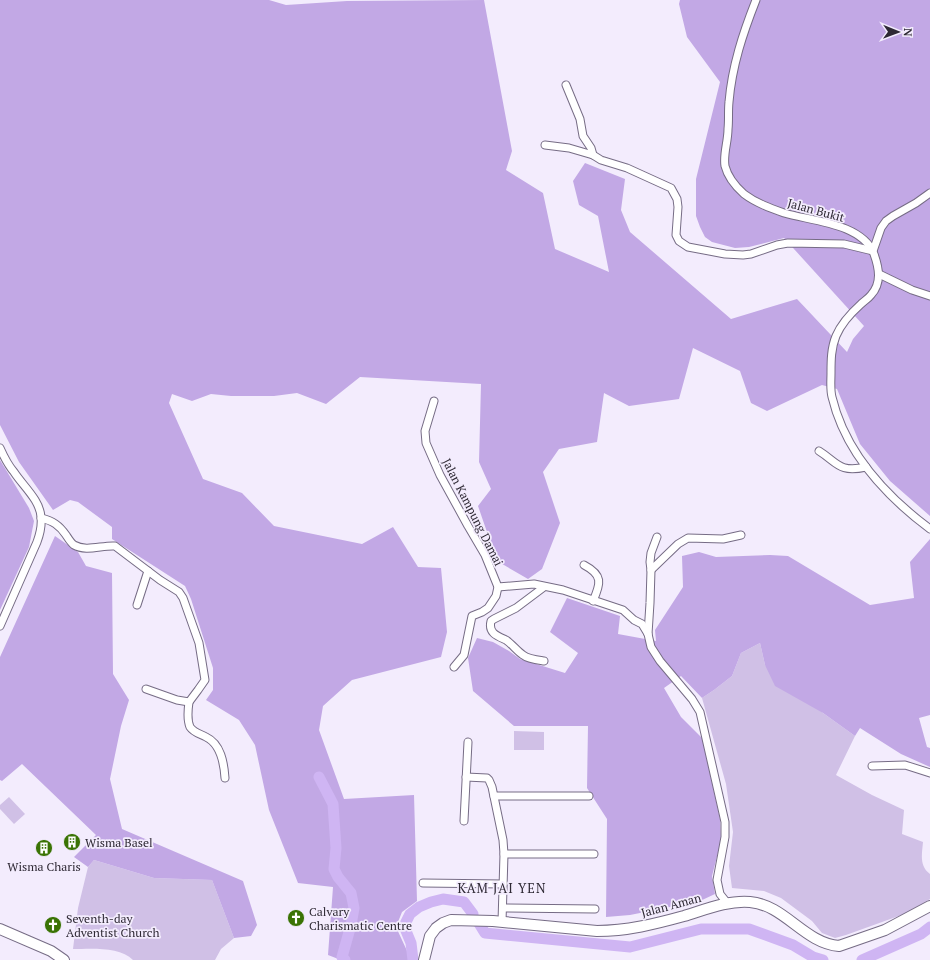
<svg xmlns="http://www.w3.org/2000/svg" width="930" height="960" viewBox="0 0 930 960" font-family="'PT Serif',serif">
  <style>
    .green { fill: #d0c0e6 }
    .forest { fill: #c2a8e5 }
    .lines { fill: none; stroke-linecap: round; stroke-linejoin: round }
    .river { stroke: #cfb5f3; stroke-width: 11 }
    .street-casing { stroke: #766c85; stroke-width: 9 }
    .secondary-casing { stroke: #766c85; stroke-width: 12 }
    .street { stroke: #fff; stroke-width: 7 }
    .secondary { stroke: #fff; stroke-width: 10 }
    .labels { text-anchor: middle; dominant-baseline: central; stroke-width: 3.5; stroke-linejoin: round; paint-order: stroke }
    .street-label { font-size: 12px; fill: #2e2934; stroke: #f3ecfd }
    .poi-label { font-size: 12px; fill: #2e2934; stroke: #f3ecfd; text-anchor: start }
    .neighbourhood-label { font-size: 13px; letter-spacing: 1px; fill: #2e2934; stroke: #f3ecfd }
  </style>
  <rect width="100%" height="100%" fill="#f3ecfd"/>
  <g class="green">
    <path d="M760 643 765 665 823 713 855 736 836 775 872 795 904 810 902 834 923 842C922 854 919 866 930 874V899L907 913 846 935 835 938 822 933 812 921 781 898 764 891 732 888 729 866 733 832 726 784 702 698 714 690 732 676 741 653Z"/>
    <path d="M514 731 544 732V750H514Z"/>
    <path d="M9 797 25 814 14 824 0 809V805Z"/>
    <path d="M94 860 154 878 212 880 234 938 221 949 215 960H133C120 946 90 949 73 949L78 908 88 867Z"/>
  </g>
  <g class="forest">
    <path d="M0 0H269L286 5 347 1 484 0 512 151 506 170 543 193 555 249 609 272 598 216 579 205 573 181 585 163 625 179 621 210 630 232 731 319 797 299 847 352 853 339 864 326 784 238 749 247 735 248 712 242 705 237 700 227 696 216V179L720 82 687 37 679 4 680 0H930V516L890 481 860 444 837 389 822 385 767 411 751 403 740 371 693 348 679 399 629 406 604 393 597 442 559 449 543 472 560 523 542 569 528 579 497 561 478 506 491 489 479 462 481 384 360 377 326 404 297 393 274 396H231L211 394 192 401 172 394 169 403 203 479 242 493 274 526 362 544 393 527 418 567 441 568 447 632 441 657 352 680 323 706 319 730 344 799 414 795 417 901 402 912 396 927 408 953V960H341L328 955 333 887 298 883 269 810 255 745 239 720 206 700 213 690V668L191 599 185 586 112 539V527L78 502 70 500 53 510 19 462 0 425Z"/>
    <path d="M0 460 29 508 34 521 29 547 0 610Z"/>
    <path d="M55 536 78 552 86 566 112 573 113 674 129 700 121 726 110 779 122 829 243 881 257 925 251 936 234 938 212 880 154 878 94 860 88 867 74 857 96 835 22 764 2 781 0 780V657Z"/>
    <path d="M930 539V715L919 718 927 747 930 748V767L901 754 860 728 855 736 823 713 775 686 765 665 760 643 741 653 732 676 714 690 702 698 681 676 664 688 681 717 702 738 720 819 721 841 712 876 715 894 700 901 630 915 606 917 607 819 587 788 588 726H514L473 691 468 658 477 638 493 642 509 651 520 659 565 673 578 653 550 632 567 598 620 616 618 634 656 641 655 630 683 587 682 556 699 552 716 557 770 555 788 556 870 605 914 598 910 562Z"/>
  </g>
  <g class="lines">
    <g class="river">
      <path d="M319 777 333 804 336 848 334 869 338 877 351 893 354 908 351 925 342 957 345 960"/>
      <path d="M477 920 485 933 630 947 701 929H749L793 945 813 957 823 960"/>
      <path d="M413 960 411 943 404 926 410 914 419 907 431 902 443 899 464 902 473 914"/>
      <path d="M862 960 921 934 930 927"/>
    </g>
    <g class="street-casing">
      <g id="street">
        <path d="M756 0C743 33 732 66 729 102 728 111 729 120 728 129 728 142 723 154 725 166 728 178 735 186 744 194 756 203 770 208 784 213 811 221 862 223 874 254 879 268 882 283 871 295 868 299 864 301 861 304 851 313 841 324 836 336 831 348 831 361 831 373 831 381 830 389 832 397 845 452 886 496 930 529"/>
        <path d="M566 85 580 119 583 136 591 148 593 155 601 160 627 168 671 188 677 199 678 207 676 235 679 241 688 247 725 254 743 255 751 254 777 245 788 243 844 244 873 251 881 228 886 221 893 216 916 203 930 193"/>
        <path d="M545 145 569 148 593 155"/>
        <path d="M879 274 912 290 930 296"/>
        <path d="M434 401 425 431 426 443 440 475 468 526 485 555 498 587 496 596 488 608 482 612 472 616 464 655 454 667"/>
        <path d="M0 448C4 457 8 465 14 472 23 486 40 500 41 517 42 526 40 534 37 542L0 626"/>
        <path d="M819 451C838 463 839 473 866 467"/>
        <path d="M41 518C53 521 59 525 66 535 68 538 71 543 74 545 86 552 102 545 115 546L160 580 179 592 183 598 199 643 205 680 198 690 189 702 177 700 146 689"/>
        <path d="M657 537 651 553 650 562 651 570 650 603 648 634 651 647 660 661 692 699 700 712 725 822V837L717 880 720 894 728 904"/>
        <path d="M584 565C603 575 601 583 593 601"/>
        <path d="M651 570 678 544 688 538 723 539 741 535"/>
        <path d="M498 587 534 584 563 590 623 610 634 620 642 624 648 634"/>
        <path d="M137 605 148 571"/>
        <path d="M544 661C537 660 528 659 523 655 517 651 512 644 506 640 497 636 488 633 491 621L494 619 516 608 544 587"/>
        <path d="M189 702C188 709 187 720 190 727 194 733 201 734 206 737 221 744 224 763 225 778"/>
        <path d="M872 766 905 765 930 773"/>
        <path d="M466 777 487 778 489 780 492 787 503 840 504 854 502 922"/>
        <path d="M494 796H589"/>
        <path d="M464 821 468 742"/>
        <path d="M504 854H594"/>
        <path d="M423 883 503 884"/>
        <path d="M503 908 595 909"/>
      </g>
    </g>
    <g class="secondary-casing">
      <g id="secondary">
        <path d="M0 929 51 951 64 960"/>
        <path d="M424 960 430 936 436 928 443 923 451 920 493 921 597 931C627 931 655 924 684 916 704 910 728 900 750 902 785 905 804 943 839 946L885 930 930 906"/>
      </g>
    </g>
    <use href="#street" class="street"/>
    <use href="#secondary" class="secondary"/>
  </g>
  <defs>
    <g id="building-disc" transform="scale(0.9)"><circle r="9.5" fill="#3a7304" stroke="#f3ecfd"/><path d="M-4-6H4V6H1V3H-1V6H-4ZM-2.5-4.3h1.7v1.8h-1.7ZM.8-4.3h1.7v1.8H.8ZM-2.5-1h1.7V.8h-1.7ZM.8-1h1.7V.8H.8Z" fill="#fff"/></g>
    <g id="church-disc" transform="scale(0.9)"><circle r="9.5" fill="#3a7304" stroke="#f3ecfd"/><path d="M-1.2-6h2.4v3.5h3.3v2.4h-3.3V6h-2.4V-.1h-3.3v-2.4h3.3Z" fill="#fff"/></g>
  </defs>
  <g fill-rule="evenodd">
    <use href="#building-disc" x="72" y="842"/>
    <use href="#building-disc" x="44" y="848"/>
    <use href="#church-disc" x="296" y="918"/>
    <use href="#church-disc" x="53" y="925"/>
  </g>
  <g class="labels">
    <g class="street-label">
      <text transform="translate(816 210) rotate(15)">Jalan Bukit</text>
      <text transform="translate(473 512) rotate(63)">Jalan Kampung Damai</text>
      <text transform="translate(671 905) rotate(-15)">Jalan Aman</text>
    </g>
    <g class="poi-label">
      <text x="85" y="842">Wisma Basel</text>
      <text x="44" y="866" text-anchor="middle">Wisma Charis</text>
      <text x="309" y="911">Calvary<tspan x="309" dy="14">Charismatic Centre</tspan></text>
      <text x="66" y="918">Seventh-day<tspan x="66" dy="14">Adventist Church</tspan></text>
    </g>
    <g class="neighbourhood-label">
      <text x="502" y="888">KAM JAI YEN</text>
    </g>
  </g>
  <g transform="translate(898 32) rotate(91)" stroke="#f3ecfd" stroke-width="3" paint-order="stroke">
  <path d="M0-3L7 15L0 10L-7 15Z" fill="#2e2934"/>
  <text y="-6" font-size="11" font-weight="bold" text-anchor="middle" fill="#2e2934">N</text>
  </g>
</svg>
